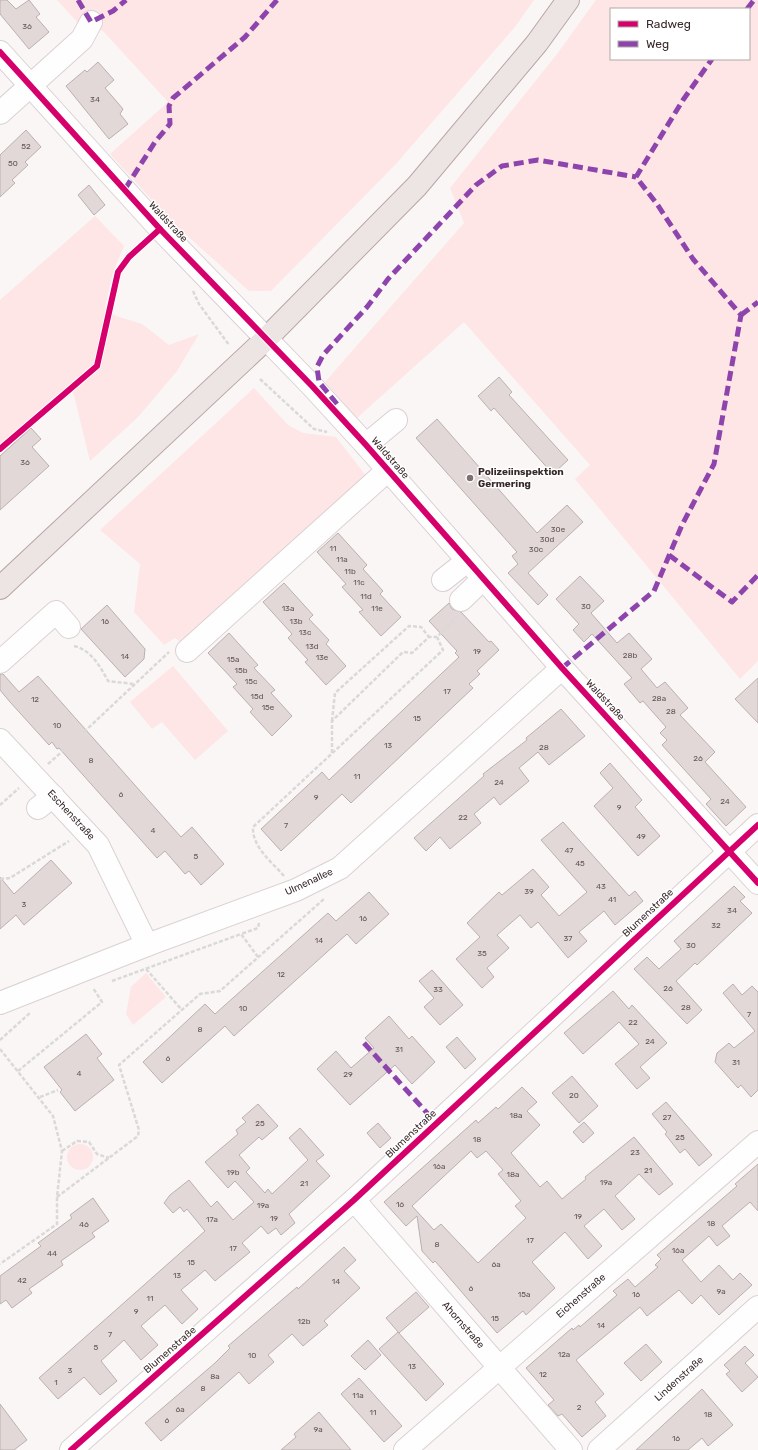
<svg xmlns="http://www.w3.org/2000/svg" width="758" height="1450" viewBox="0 0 758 1450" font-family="Rubik,sans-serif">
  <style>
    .green { fill: #fde6e5; fill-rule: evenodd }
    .building { fill: #e2d8d7; stroke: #bab0b0; fill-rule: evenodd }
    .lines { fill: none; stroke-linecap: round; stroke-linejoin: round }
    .minor-casing { stroke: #dbd1d1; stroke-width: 24 }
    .major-casing { stroke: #b9a6a6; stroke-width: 24 }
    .path { stroke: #dad8d8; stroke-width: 2.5; stroke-dasharray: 4 2; stroke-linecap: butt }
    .minor { stroke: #fefefe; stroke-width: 22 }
    .major { stroke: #ede4e4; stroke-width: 22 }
    .quiet { stroke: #8e44ad; stroke-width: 5; stroke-dasharray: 10 5; stroke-linecap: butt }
    .cycleway-casing { stroke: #fff; stroke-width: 8 }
    .cycleway { stroke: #d6006c; stroke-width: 6 }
    .poi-dot { fill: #7d7171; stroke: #fff; stroke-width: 1.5 }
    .labels { text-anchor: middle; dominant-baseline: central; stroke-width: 3; stroke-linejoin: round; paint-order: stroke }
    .number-label { font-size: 8px; fill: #635554 }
    .street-label { font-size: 10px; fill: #392929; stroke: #fff }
    .poi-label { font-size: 10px; font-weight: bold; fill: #392929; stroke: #fff; text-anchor: start }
  </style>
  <rect width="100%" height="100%" fill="#fbf6f6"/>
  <g class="green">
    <path d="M57 0H534L515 27 395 165 271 291H249L173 223 110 154 168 102 103 31 79 24Z"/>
    <path d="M596 0H758V661L740 679 575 479 590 465 464 322 357 418 325 382 464 223 450 188 557 54ZM611 9H749V59H611Z"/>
    <path d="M95 216 124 246 113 272 105 307 116 316 142 324 169 345 199 334 177 371 138 417 90 461 71 383 0 445V300Z"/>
    <path d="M254 388 288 425 303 433 336 437 367 477 182 643 175 638 164 645 134 612 140 564 100 530Z"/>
    <path d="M173 666 228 731 195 760 162 722 152 729 130 702Z"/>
    <path d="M146 973 166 997 133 1025 126 1014 131 987Z"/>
    <circle cx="80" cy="1157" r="13"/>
  </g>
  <g class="building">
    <path d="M0 0H7L16 9 29 0 40 14 36 17 49 32 29 49 0 14Z"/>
    <path d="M98 62 114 80 105 88 123 109 120 114 128 124 109 139 66 86 85 70 87 72Z"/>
    <path d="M26 130 41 147 25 162 28 165 12 180 15 183 0 197V155Z"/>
    <path d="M89 185 105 205 94 215 78 195Z"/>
    <path d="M499 377 512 392 509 395 568 460 555 472 554 470 551 472 494 408 491 411 478 396Z"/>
    <path d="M437 419 537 533 567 505 583 522 528 573 548 595 538 605 508 573 518 564 512 556 517 552 416 438Z"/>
    <path d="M31 428 41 439 32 447 49 466 0 510V456Z"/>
    <path d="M338 533 367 565 363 569 383 591 380 594 401 617 381 636 359 612 363 610 342 587 346 584 317 552Z"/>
    <path d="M580 576 604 601 591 613 617 643 629 633 652 659 641 669 657 688 665 682 688 708 680 715 715 752 705 762 746 807 726 826 706 804 711 799 662 745 667 740 660 733 666 727 643 701 640 703 624 684 632 678 592 634 584 642 573 630 579 624 556 599Z"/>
    <path d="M284 583 313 615 309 619 329 640 326 644 346 666 326 685 305 662 308 660 288 638 292 634 263 602Z"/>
    <path d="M449 603 452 609 461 612 489 642 491 641 499 650 477 671 480 674 469 684 473 688 351 803 342 794 281 851 261 829 322 772 329 780 459 657 455 653 457 651 429 621Z"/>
    <path d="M107 605 145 649 144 659 125 677 81 629Z"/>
    <path d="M229 633 258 665 254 668 275 690 271 693 292 716 272 736 250 712 253 709 233 687 237 684 208 653Z"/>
    <path d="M0 674H3L19 692 38 676 181 837 192 827 224 864 201 885 189 871 185 874 165 851 157 858 59 748 57 749 52 742 49 745 10 702 0 690Z"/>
    <path d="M758 678V723L735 699Z"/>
    <path d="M561 709 585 736 549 765 538 752 519 768 529 781 500 805 494 797 474 814 481 823 450 849 440 837 426 851 414 838 484 776 483 774 527 740 526 738Z"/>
    <path d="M610 763 642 800 635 807 660 836 638 856 594 806 613 788 600 773Z"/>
    <path d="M563 822 629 896 635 891 643 901 615 925 604 911 579 932 587 941 568 958 538 922 531 928 520 915 497 935 509 948 487 968 494 977 482 988 456 959 480 937 467 923 499 892 502 895 533 869 549 887 541 895 559 916 587 892 541 840Z"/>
    <path d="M51 860 72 883 24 925 16 915 0 929V877L14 894Z"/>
    <path d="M734 886 745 897 740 901 752 913 697 965 695 963 676 981 702 1010 687 1024 634 969 647 957 659 969 681 949 674 941Z"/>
    <path d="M369 892 389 914 356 944 347 934 234 1036 225 1026 162 1083 143 1062 205 1004 215 1014 328 913 336 921Z"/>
    <path d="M432 970 463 1005 440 1025 424 1007 434 998 419 981Z"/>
    <path d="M733 984 742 995 752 986 758 992V1090L751 1097 741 1085 738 1088 715 1062 717 1053 729 1043 734 1048 755 1031 723 993Z"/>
    <path d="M613 991 629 1009 632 1005 667 1043 640 1067 650 1078 637 1089 615 1064 639 1044 619 1022 583 1054 564 1033Z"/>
    <path d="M389 1016 409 1039 412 1036 435 1062 412 1084 395 1065 350 1105 317 1069 336 1051 351 1068 374 1048 365 1038Z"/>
    <path d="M86 1034 102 1054 97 1058 114 1080 75 1111 60 1092 62 1090 44 1067Z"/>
    <path d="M457 1037 476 1059 465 1069 446 1047Z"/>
    <path d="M572 1076 598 1106 579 1123 552 1093Z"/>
    <path d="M522 1087 537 1102 527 1111 540 1125 511 1153 540 1187 547 1181 562 1199 586 1179 585 1177 634 1137 673 1184 659 1195 639 1174 615 1196 635 1219 622 1230 604 1209 584 1226 602 1246 588 1259 565 1232 532 1262 555 1288 526 1315 523 1311 497 1333 435 1261 433 1263 422 1251 417 1216 406 1226 384 1202 476 1120 478 1123 496 1107 498 1109ZM471 1151 477 1158 486 1151 503 1170 498 1174 521 1201 515 1206 526 1218 478 1263 441 1224 434 1230 412 1206Z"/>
    <path d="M666 1102 712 1155 699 1166 685 1149 680 1153 665 1134 667 1132 652 1114Z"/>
    <path d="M258 1104 278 1126 262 1140 259 1137 239 1155 250 1168 246 1172 265 1193 268 1189 272 1194 308 1160 289 1138 300 1128 324 1155 316 1161 330 1176 289 1214 295 1223 281 1235 276 1228 268 1234 261 1226 242 1243 250 1252 215 1281 205 1270 181 1290 198 1309 182 1324 165 1305 141 1326 158 1345 141 1360 124 1340 101 1361 117 1381 100 1395 84 1377 58 1399 39 1378 205 1231 187 1209 184 1212 180 1207 173 1213 164 1203 170 1195 189 1180 211 1207 217 1201 233 1220 254 1202 235 1181 228 1188 205 1162 238 1134 236 1130 246 1122 242 1118Z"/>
    <path d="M584 1122 594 1133 583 1143 573 1132Z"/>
    <path d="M378 1123 391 1138 380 1148 367 1133Z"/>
    <path d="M758 1164V1211L750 1202 722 1226 730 1236 717 1246 709 1236 682 1260 701 1282 719 1265 733 1280 740 1273 752 1285 719 1315 701 1295 692 1304 679 1290 647 1316 640 1307 576 1360 604 1394 595 1402 606 1416 582 1437 562 1414 558 1416 548 1405 554 1400 526 1368 572 1328 573 1330 579 1325 580 1327 617 1295 613 1291 628 1279 635 1287 658 1267 655 1265 661 1259 657 1255 737 1186 735 1184Z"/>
    <path d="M93 1198 109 1221 92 1233 95 1237 61 1261 63 1265 29 1289 32 1293 12 1308 6 1300 0 1304V1276L41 1246 38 1243 72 1218 70 1215Z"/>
    <path d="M344 1247 356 1260 344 1271 360 1288 324 1321 328 1325 303 1346 292 1334 268 1355 274 1362 249 1384 239 1372 161 1441 145 1423 215 1363 230 1348 228 1346 297 1287 298 1289Z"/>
    <path d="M416 1292 429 1307 399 1333 386 1318Z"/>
    <path d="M398 1332 444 1384 426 1401 379 1349Z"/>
    <path d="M368 1340 381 1355 365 1370 351 1356Z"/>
    <path d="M646 1344 662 1362 641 1381 624 1363Z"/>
    <path d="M745 1346 754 1355 745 1363 758 1377 742 1392 726 1374 730 1371 724 1365Z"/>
    <path d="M359 1378 402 1426 384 1442 341 1394Z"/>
    <path d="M702 1389 733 1425 708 1446 702 1438 688 1450H636Z"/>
    <path d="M0 1404 27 1440 14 1450H0Z"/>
    <path d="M319 1412 351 1450H281L296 1437 294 1434Z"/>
  </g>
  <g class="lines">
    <g class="minor-casing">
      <g id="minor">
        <path d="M0 52 160 229 312 386 366 445 562 668 758 883"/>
        <path d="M0 113 82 39 91 22"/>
        <path d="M366 445 396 420"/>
        <path d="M443 580 467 561"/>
        <path d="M461 600 483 579"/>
        <path d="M187 651 388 470"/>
        <path d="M0 662 56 612 69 627"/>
        <path d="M0 740 98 845 147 945"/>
        <path d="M38 808 53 796"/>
        <path d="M0 1003 147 945 296 890 340 868 562 668"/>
        <path d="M354 1200 571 1450"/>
        <path d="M71 1450 354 1200 758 825"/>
        <path d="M405 1450 758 1142"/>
        <path d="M599 1450 758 1307"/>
      </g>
    </g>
    <g class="major-casing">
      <path id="major" d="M0 588 266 339 417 186 537 43 568 0"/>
    </g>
    <g class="path">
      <path d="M193 291 199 304 229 345"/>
      <path d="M260 379 314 429 327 432"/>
      <path d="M74 646C91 650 100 666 108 681L133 684"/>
      <path d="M332 721 335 693 409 626 421 627 429 637"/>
      <path d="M84 732 169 652"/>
      <path d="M332 753V721L403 652 412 653 429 637H437"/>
      <path d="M48 764 65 749"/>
      <path d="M0 805 19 788"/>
      <path d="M284 876C271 861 252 847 253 827L443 650 437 637 457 617"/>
      <path d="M0 879 10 878 69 841"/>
      <path d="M258 957 241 934 258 928 259 923"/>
      <path d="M146 969 182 1010"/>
      <path d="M112 981 241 934"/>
      <path d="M0 1040 31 1012"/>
      <path d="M0 1049 53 1116 62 1151 57 1197V1224L0 1264"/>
      <path d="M18 1071 102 1002 93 988"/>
      <path d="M40 1097 58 1090"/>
      <path d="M62 1151 77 1141 89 1142 97 1154 109 1158"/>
      <path d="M57 1197 138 1136 139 1130 119 1065 200 994 220 991 324 899"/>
    </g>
    <use href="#minor" class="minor"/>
    <use href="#major" class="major"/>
    <g class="quiet">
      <path d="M78 0 91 22 113 11 126 0"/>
      <path d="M747 9 754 0"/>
      <path d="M125 189 155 142 170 124 169 106 173 98 245 37 277 0"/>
      <path d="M741 315 758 302"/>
      <path d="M337 404 319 382 317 367 323 355 367 307 388 279 476 185 502 166 538 160 636 177"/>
      <path d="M669 555 732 602 758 575"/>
      <path d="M562 668 654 591 682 525 714 464 741 315 693 259 657 204 636 177 683 100 712 59"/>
      <path d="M364 1043 437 1124"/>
    </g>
    <g class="cycleway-casing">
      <g id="cycleway">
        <path d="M0 52 160 229 312 386 366 445 562 668 758 883"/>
        <path d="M0 449 97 366 118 272 129 257 160 229"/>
        <path d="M71 1450 354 1200 758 825"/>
      </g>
    </g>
    <use href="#cycleway" class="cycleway"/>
  </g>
  <circle class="poi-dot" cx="470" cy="478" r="4"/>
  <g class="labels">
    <g class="number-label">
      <text x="27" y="26">36</text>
      <text x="95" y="99">34</text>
      <text x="26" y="146">52</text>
      <text x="13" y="163">50</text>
      <text x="25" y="462">36</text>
      <text x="558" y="529">30e</text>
      <text x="547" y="539">30d</text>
      <text x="333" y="548">11</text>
      <text x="536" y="549">30c</text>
      <text x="342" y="559">11a</text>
      <text x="350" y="571">11b</text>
      <text x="359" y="582">11c</text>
      <text x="366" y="596">11d</text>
      <text x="586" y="606">30</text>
      <text x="288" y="608">13a</text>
      <text x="377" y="608">11e</text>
      <text x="105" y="621">16</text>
      <text x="296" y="621">13b</text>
      <text x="305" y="632">13c</text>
      <text x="312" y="646">13d</text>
      <text x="477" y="651">19</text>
      <text x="630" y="655">28b</text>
      <text x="125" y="656">14</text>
      <text x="322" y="657">13e</text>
      <text x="233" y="659">15a</text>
      <text x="241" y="670">15b</text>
      <text x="251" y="681">15c</text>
      <text x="447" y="691">17</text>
      <text x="257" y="696">15d</text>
      <text x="659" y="698">28a</text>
      <text x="35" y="699">12</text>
      <text x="268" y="707">15e</text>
      <text x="671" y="711">28</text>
      <text x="417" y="718">15</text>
      <text x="57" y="725">10</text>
      <text x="388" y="745">13</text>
      <text x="544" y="747">28</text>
      <text x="698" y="758">26</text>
      <text x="91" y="760">8</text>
      <text x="357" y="776">11</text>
      <text x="499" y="782">24</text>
      <text x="121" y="794">6</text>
      <text x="316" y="797">9</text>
      <text x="725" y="801">24</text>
      <text x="619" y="807">9</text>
      <text x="463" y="817">22</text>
      <text x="286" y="825">7</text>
      <text x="153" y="830">4</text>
      <text x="641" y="836">49</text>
      <text x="569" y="850">47</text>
      <text x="196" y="856">5</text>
      <text x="580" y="863">45</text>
      <text x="601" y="886">43</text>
      <text x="529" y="891">39</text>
      <text x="612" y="899">41</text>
      <text x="24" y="904">3</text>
      <text x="732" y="910">34</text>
      <text x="363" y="918">16</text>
      <text x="716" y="925">32</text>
      <text x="568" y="938">37</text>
      <text x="319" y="940">14</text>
      <text x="691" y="945">30</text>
      <text x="482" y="953">35</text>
      <text x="281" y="974">12</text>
      <text x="668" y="988">26</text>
      <text x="438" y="989">33</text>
      <text x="686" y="1007">28</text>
      <text x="243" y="1008">10</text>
      <text x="749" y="1014">7</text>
      <text x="633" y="1022">22</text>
      <text x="200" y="1029">8</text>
      <text x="650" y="1041">24</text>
      <text x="399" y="1049">31</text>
      <text x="168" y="1058">6</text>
      <text x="736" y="1062">31</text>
      <text x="79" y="1073">4</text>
      <text x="348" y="1074">29</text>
      <text x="574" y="1095">20</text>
      <text x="516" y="1115">18a</text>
      <text x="667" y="1117">27</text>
      <text x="260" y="1123">25</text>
      <text x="680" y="1137">25</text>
      <text x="477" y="1139">18</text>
      <text x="635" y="1152">23</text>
      <text x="439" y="1166">16a</text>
      <text x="648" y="1170">21</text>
      <text x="233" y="1172">19b</text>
      <text x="513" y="1174">18a</text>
      <text x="606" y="1182">19a</text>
      <text x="304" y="1183">21</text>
      <text x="400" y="1204">16</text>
      <text x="263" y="1205">19a</text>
      <text x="578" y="1216">19</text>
      <text x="274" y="1218">19</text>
      <text x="212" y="1219">17a</text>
      <text x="711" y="1223">18</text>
      <text x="84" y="1224">46</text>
      <text x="530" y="1240">17</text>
      <text x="437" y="1244">8</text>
      <text x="233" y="1248">17</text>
      <text x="678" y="1250">16a</text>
      <text x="52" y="1253">44</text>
      <text x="191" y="1262">15</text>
      <text x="496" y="1264">6a</text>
      <text x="177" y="1275">13</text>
      <text x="22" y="1280">42</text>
      <text x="336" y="1281">14</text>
      <text x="471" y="1288">6</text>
      <text x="721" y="1291">9a</text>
      <text x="524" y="1294">15a</text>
      <text x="636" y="1294">16</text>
      <text x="150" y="1298">11</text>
      <text x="136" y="1311">9</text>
      <text x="495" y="1318">15</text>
      <text x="304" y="1321">12b</text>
      <text x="601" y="1325">14</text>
      <text x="110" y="1334">7</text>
      <text x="96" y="1347">5</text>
      <text x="564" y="1354">12a</text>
      <text x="252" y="1355">10</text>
      <text x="412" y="1366">13</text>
      <text x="70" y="1370">3</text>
      <text x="543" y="1374">12</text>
      <text x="215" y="1376">8a</text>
      <text x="56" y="1382">1</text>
      <text x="203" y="1388">8</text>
      <text x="358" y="1395">11a</text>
      <text x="579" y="1407">2</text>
      <text x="180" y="1409">6a</text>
      <text x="373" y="1412">11</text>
      <text x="708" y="1414">18</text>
      <text x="167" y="1420">6</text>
      <text x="318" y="1429">9a</text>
      <text x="676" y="1438">16</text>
    </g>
    <g class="street-label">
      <text transform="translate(168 222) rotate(47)">Waldstraße</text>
      <text transform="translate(390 458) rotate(49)">Waldstraße</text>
      <text transform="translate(605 700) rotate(47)">Waldstraße</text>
      <text transform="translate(71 815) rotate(47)">Eschenstraße</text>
      <text transform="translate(309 882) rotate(-25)">Ulmenallee</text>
      <text transform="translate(648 913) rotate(-43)">Blumenstraße</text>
      <text transform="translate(411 1134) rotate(-43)">Blumenstraße</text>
      <text transform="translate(581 1296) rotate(-41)">Eichenstraße</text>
      <text transform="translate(463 1325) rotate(49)">Ahornstraße</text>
      <text transform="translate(170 1350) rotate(-41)">Blumenstraße</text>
      <text transform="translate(679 1379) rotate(-42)">Lindenstraße</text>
    </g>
    <g class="poi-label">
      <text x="478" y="472">Polizeiinspektion<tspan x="478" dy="12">Germering</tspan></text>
    </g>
  </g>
  <rect x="610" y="8" width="140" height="52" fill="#ffffff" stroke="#b0a9a9"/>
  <rect x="618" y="21" width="20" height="6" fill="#d6006c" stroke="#b0a9a9"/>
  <text x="646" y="28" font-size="12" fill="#392929">Radweg</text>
  <rect x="618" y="41" width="20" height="6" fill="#8e44ad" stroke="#b0a9a9"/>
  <text x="646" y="48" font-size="12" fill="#392929">Weg</text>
</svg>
